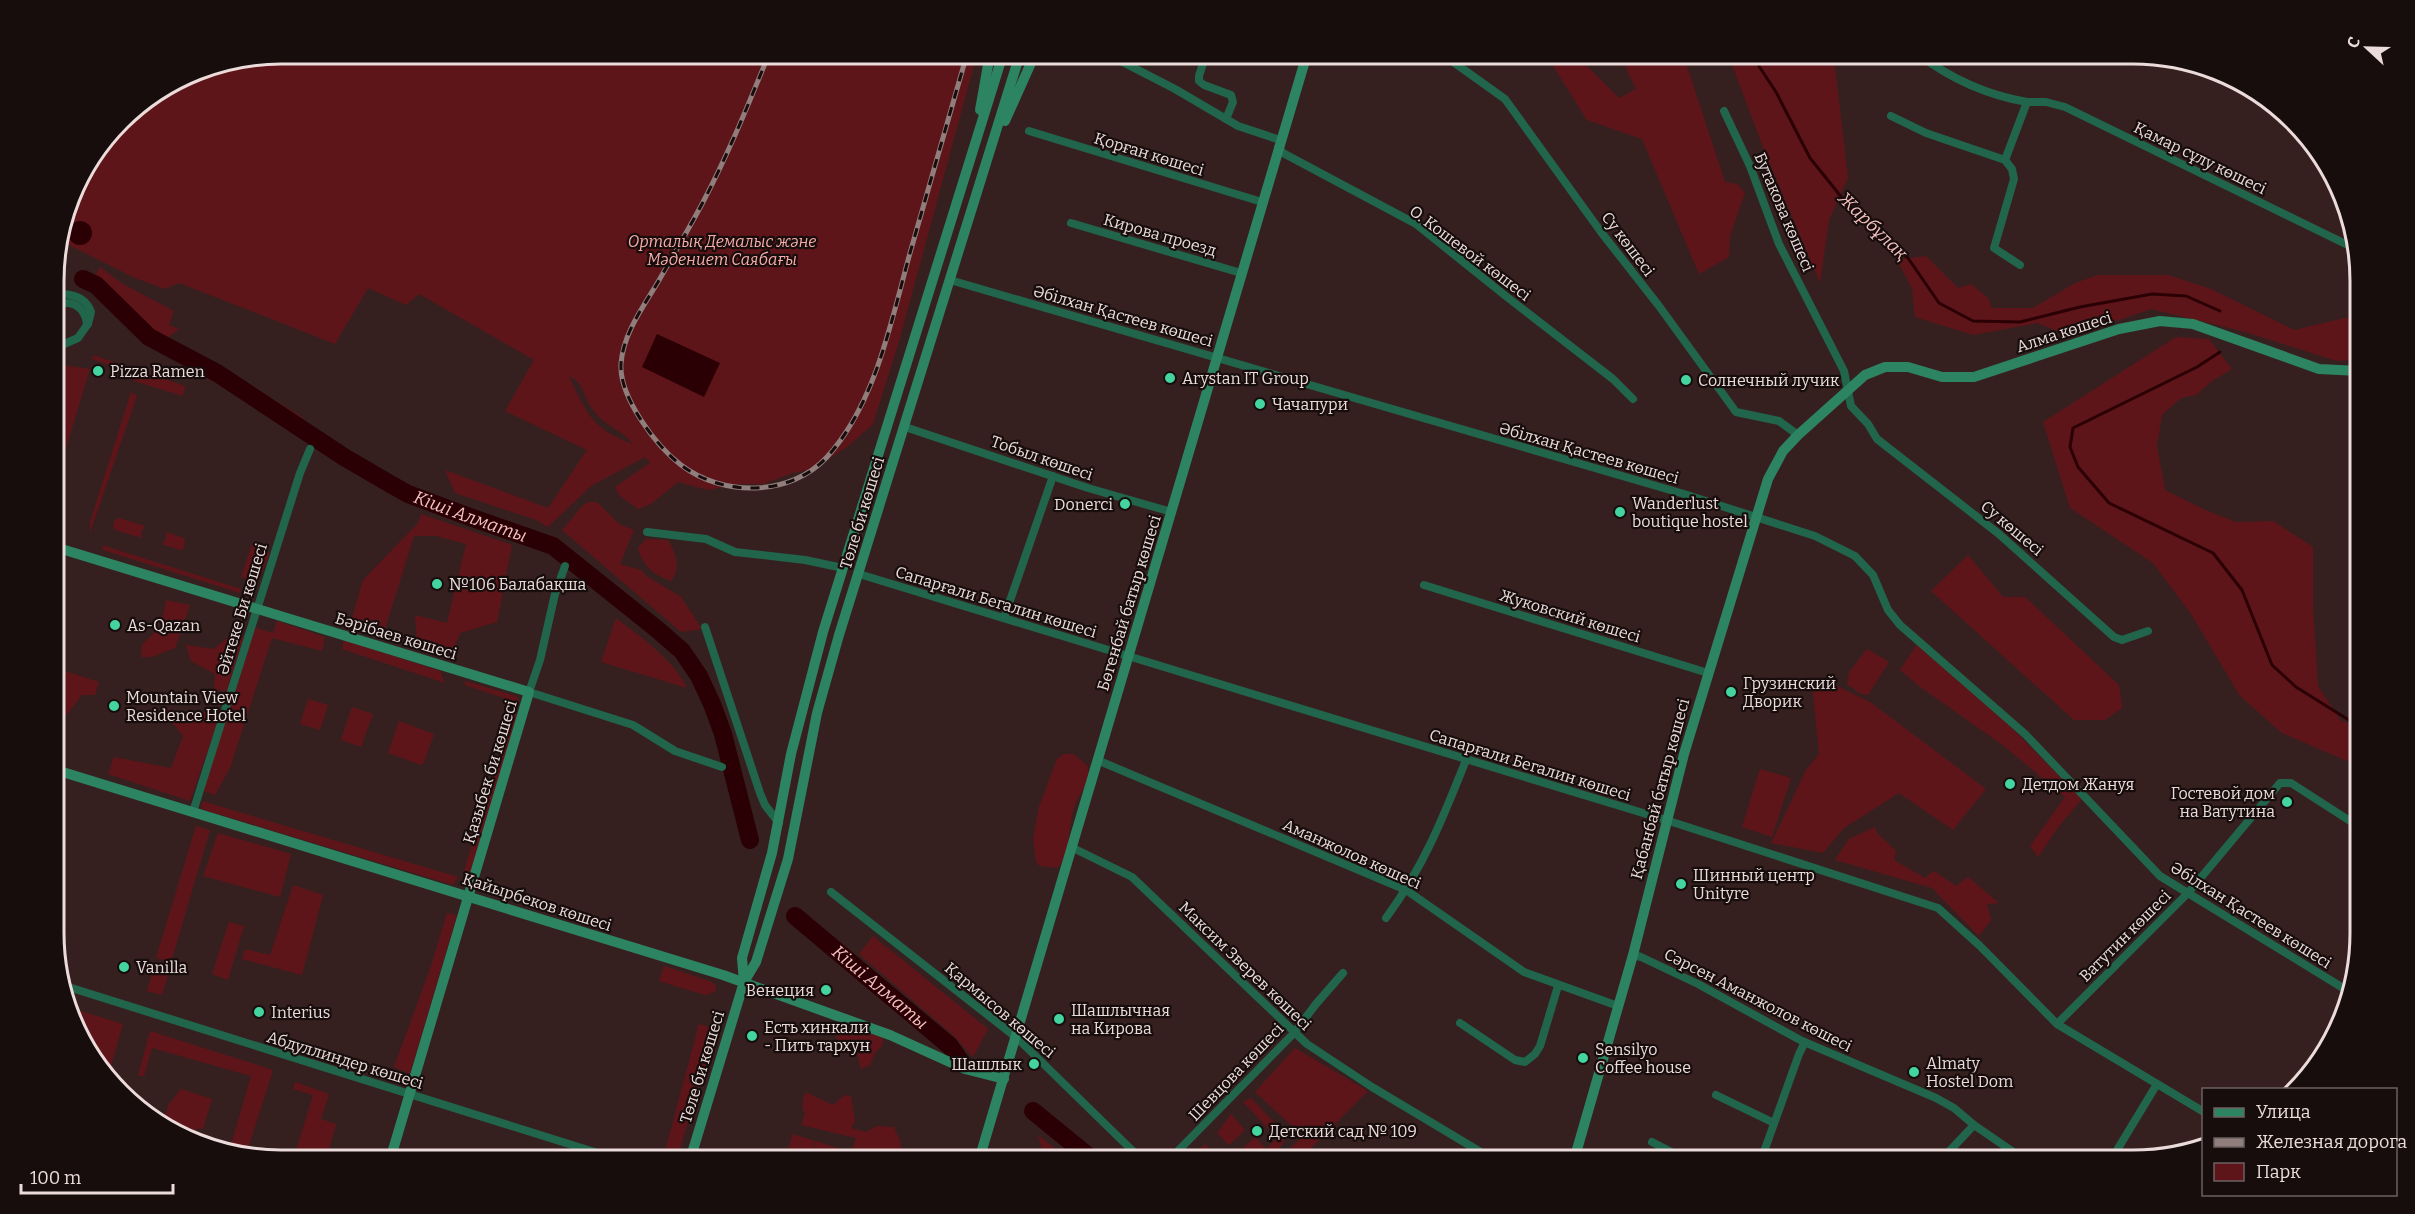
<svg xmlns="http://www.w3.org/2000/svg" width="2415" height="1214" viewBox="0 0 2415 1214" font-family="Bitter,serif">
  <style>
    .green { fill: #5e151a; fill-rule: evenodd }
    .water { fill: #2a0004 }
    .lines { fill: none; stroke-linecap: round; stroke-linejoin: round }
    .stream { stroke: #2a0004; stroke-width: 3 }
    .river { stroke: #2a0004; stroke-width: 18 }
    .street { stroke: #20654c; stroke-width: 8 }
    .secondary { stroke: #2c8463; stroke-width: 10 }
    .rail-casing { stroke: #907e7d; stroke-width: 5 }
    .rail { stroke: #170d0c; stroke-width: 3; stroke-dasharray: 9; stroke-linecap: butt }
    .poi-dot { fill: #43d4a0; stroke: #170d0c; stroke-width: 2 }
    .labels { text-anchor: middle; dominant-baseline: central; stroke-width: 4.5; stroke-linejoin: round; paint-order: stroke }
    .street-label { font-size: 16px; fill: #ebdcdb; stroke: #170d0c }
    .park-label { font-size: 16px; font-style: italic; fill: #f8aca9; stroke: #170d0c }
    .poi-label { font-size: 16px; fill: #ebdcdb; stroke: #170d0c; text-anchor: start }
    .water-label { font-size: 18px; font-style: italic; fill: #f4c0be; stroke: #170d0c }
    .rim { fill: none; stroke: #ebdcdb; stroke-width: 3 }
  </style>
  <rect width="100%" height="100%" fill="#36201f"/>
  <g class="green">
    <path d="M282 54H977L900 338 873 424 847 447 813 469 793 473 763 484H740L708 490 678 482 651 504 638 509 620 496 615 487 650 463 645 457 591 486 548 527 536 520 455 493 445 470 548 508 587 450 505 411 534 360 419 294 406 305 368 288 335 344 179 283 165 289 135 278 61 241 77 181 131 111 195 71ZM569 376C585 383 583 397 593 410 603 425 623 430 633 444 593 430 586 413 569 376Z"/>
    <path d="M1555 54H1575L1619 98 1636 89 1619 54H1683L1725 182 1737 184 1745 193 1730 236 1729 257 1699 274 1642 139 1587 120 1550 61Z"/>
    <path d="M1728 54H1828L1835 66 1848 178 1829 220 1820 283 1766 155Z"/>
    <path d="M1926 256 1958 288 1971 284 1988 298 1992 308H2033L2075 283 2098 275H2168L2211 289 2294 330 2349 317 2359 323V360L2337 361 2242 331 2151 309 2070 337 2038 323 1973 335 1915 317 1912 288 1897 260Z"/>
    <path d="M100 267 123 284 174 311 169 325 179 329 165 340 154 338 94 277Z"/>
    <path d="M2176 337 2209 339 2232 369 2212 381 2196 395 2181 398 2162 415 2157 446 2165 490 2203 509 2236 522 2273 521 2313 547V607L2318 686 2340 720 2360 728 2361 767 2282 733 2240 696 2191 614 2153 563 2070 508 2043 422Z"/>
    <path d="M93 355 185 386 183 396 134 381V374L92 359Z"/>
    <path d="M200 357 215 363 302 417 292 432 213 381 183 370Z"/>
    <path d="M63 365 90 369 55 484V390Z"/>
    <path d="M131 392 137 396 90 533V522Z"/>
    <path d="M589 502H597L619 524 634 530 620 564 641 570 648 577 681 597 702 629 681 632 562 530 583 505Z"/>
    <path d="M421 514 512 545 497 622 460 633 452 654 417 643 415 615 447 623 466 544 436 536H414L384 632 351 622 363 580 418 523Z"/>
    <path d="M119 518 145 526 141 532 142 538 115 530 113 526 115 520Z"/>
    <path d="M166 532 184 538 185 542 183 549 180 550 162 544 166 539Z"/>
    <path d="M646 539 668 540C676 553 681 568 671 581 654 575 643 567 638 548Z"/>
    <path d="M252 544 270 553 258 582 241 577Z"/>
    <path d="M102 545 241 589 240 593 103 550Z"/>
    <path d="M1968 555 2003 597H2025L2119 685 2122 708 2105 720H2074L1931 591Z"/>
    <path d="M166 600 190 605 175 648 152 657H141L142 645 161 626Z"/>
    <path d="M616 618C642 638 673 659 687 688L601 662Z"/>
    <path d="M277 621 325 637 322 651 272 638 230 768 215 795 202 790 253 627 273 633Z"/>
    <path d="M236 631 244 637 226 692 214 689 215 674 191 661 186 645 214 649Z"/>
    <path d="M344 640 440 671 445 683 342 649Z"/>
    <path d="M1917 644 2010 726 2082 799 2059 826 2038 857 2030 846 2065 797 2004 746 1919 686 1900 670Z"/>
    <path d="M1867 649 1889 662 1868 695 1861 694 1847 684 1849 672Z"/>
    <path d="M59 669 99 682 95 695H82L64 718 55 715V677Z"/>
    <path d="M465 681 516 696 519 699 518 708 507 704V699L465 685Z"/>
    <path d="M1829 682 1870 702 1986 789 1953 830 1899 793 1844 828 1823 853 1771 843 1806 770 1819 754 1812 683Z"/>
    <path d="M308 699 328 705 320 730 300 724Z"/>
    <path d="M352 707 373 714 361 747 341 740Z"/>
    <path d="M168 709 201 715 207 709 218 721 190 801 108 774 114 757 171 768 183 736 164 712Z"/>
    <path d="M511 712 520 715 473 874 464 871Z"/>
    <path d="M399 721 434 734 424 763 421 765 388 753Z"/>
    <path d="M1064 754H1073L1087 765 1090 778C1085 788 1077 797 1074 808 1068 826 1071 856 1057 868L1040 866 1036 862 1033 839 1039 807 1057 759Z"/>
    <path d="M1760 769 1791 778 1772 837 1742 827Z"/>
    <path d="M202 801 458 877 453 885 201 809Z"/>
    <path d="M196 826 210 830 171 962 156 958Z"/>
    <path d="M1875 827 1877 833 1896 851 1894 860 1925 878 1934 871 1956 886 1968 877 1999 903 1987 904 1991 920 1979 936 1932 888 1835 860 1849 839Z"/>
    <path d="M218 833 291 854 280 897 203 876Z"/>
    <path d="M293 885 323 895 302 975 242 959 245 949 270 955Z"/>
    <path d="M447 913 457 915 410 1074 394 1067 430 969Z"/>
    <path d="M229 922 244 926 228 980 212 974Z"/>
    <path d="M873 936 988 1029 973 1057 954 1036 859 954Z"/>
    <path d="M664 966 712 982 716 987 715 992 705 995 659 981Z"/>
    <path d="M153 970 168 975 162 995 147 991Z"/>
    <path d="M68 1007 123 1024 108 1076 101 1071 71 1020Z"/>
    <path d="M699 1024 713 1028 715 1033 678 1155 665 1151Z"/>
    <path d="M833 1026 883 1037 882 1046 875 1053 870 1065 861 1069 857 1053 837 1039Z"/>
    <path d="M150 1031 273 1070 247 1152 230 1148 251 1076 152 1048 144 1076H138Z"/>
    <path d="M1295 1048 1368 1091 1299 1160H1279L1303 1136 1255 1092Z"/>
    <path d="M295 1082 329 1094 321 1119 336 1124 326 1160H293L313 1095 293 1089Z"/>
    <path d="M181 1089 212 1099 203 1129 197 1128 194 1140 181 1137 163 1122 169 1104Z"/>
    <path d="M805 1092 833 1105 845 1095 851 1096 855 1121 851 1128 866 1132 877 1126 894 1127 900 1141 902 1155 873 1152 870 1160H849L856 1138 801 1125 805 1114 802 1107Z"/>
    <path d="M1251 1098 1286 1135 1282 1145 1267 1160H1243L1237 1154 1255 1137 1266 1149 1277 1138 1243 1102Z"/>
    <path d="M1231 1114 1245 1130 1229 1145 1217 1133Z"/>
    <path d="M793 1134 815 1141 810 1156 788 1149Z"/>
    <path d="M1038 1135 1069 1160H1048L1044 1156Z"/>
    <path d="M816 1141 838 1148 834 1160H822L811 1156Z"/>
    <path d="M1205 1144 1218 1157 1215 1160H1189Z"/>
  </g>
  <g class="water">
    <circle cx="80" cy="233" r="12"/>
    <path d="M657 334 720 363 704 397 642 367Z"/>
  </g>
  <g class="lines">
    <g class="stream">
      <path d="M1751 54 1776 92 1810 158 1855 214 1908 258 1939 303 1973 321 2020 322 2080 307 2152 294 2186 296 2220 311"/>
      <path d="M2220 352 2197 367 2073 428 2070 447 2078 467 2109 503 2213 553 2242 590 2272 665 2296 687 2360 727"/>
    </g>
    <g class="river">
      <path id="s1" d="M83 279 96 285 149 337 217 373 344 457 392 485 408 494 467 516 553 546 658 630 682 651 699 676 712 704 723 734 750 840"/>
      <path id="s2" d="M795 916 950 1046 961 1062"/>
      <path d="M1033 1111 1093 1160"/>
    </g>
    <g class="street">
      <path d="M1107 54 1175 89 1238 126 1280 140"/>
      <path d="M1206 54 1199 76V81L1204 85 1231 95 1233 102 1226 119"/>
      <path d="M1442 54 1505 99 1601 232 1659 306 1736 412 1779 421 1798 435"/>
      <path d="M1918 54C1951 79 1986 95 2027 102"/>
      <path d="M1724 111 1750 166 1779 244 1844 371 1851 406 1868 424 1877 439 1999 534 2114 637 2122 640 2148 631"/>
      <path d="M1891 116 1926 133 2005 160 2012 169 2014 179 1994 248 2020 265"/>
      <path d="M1029 131 1262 202"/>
      <path d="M1278 147 1283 153 1416 224 1507 297 1613 379 1633 399"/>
      <path d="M2005 160 2027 102H2046L2065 107 2358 250"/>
      <path d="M1071 223 1241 273"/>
      <path d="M950 280 1684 494 1815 536 1855 556 1873 575 1888 610 1900 625 2025 734 2160 876 2348 991"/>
      <path d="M55 302 63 294C76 295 87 300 91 312L88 324"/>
      <path d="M55 309C69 295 86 308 87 325L78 338 55 348"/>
      <path d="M905 427 1088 488 1172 512"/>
      <path d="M647 532 706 539 735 552 805 560 843 568"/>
      <path d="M565 566 555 594 540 660 529 692 633 725 675 751 722 767"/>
      <path d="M859 574 1666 820 1938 908 1980 946 2057 1024 2204 1112"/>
      <path d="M1424 585 1708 673"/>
      <path d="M1004 618 1053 476"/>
      <path d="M705 627 760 793 765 805 779 823"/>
      <path d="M1097 760 1406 890 1524 972 1618 1006"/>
      <path d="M193 812 300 473 310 449"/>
      <path d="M1071 847 1132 877 1307 1044 1372 1087 1494 1160"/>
      <path d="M831 892 1017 1038 1142 1160"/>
      <path d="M1386 918C1424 866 1443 818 1466 760"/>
      <path d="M1633 955 1641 957 1698 984 1802 1041 1936 1098 1954 1108 1974 1125 2025 1160"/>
      <path d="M62 985 620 1160"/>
      <path d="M1460 1023 1515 1060 1525 1062 1535 1054 1540 1046 1558 986"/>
      <path d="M2057 1024 2188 893 2280 783H2291L2361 828"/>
      <path d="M1716 1095 1774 1123"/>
      <path d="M1652 1142 1687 1160"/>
      <path d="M1169 1160 1294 1033 1316 1004 1343 973"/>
      <path d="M1761 1160 1799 1054 1805 1042"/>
      <path d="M1941 1160 1974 1125"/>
      <path d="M2111 1160 2157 1084"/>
    </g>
    <g class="secondary">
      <path d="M980 110 990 54"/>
      <path d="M1005 121 1035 54"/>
      <path d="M55 547 529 692 390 1160"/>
      <path d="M56 770 723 975 890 1035 965 1069 1004 1079"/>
      <path d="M744 982 742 958 772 853 791 754 823 632 1003 54"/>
      <path d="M690 1160 744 982 756 962 788 859 817 713 839 635 1020 54"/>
      <path d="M979 1160 1307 54"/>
      <path d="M1574 1160 1633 955 1684 754 1768 479 1783 451 1798 435 1865 375 1885 367H1908L1942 377H1974L2119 329 2160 321 2193 324 2319 369 2359 371"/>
    </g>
    <g class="rail-casing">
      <path id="rail" d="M769 54C748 105 728 155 702 204 688 230 673 256 658 282 643 307 623 334 621 364 619 397 656 446 681 465 723 497 790 497 827 457 876 403 891 321 910 253 929 186 948 120 967 54"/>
    </g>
    <use href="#rail" class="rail"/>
  </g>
  <g class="poi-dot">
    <circle cx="98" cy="371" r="6"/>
    <circle cx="1170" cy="378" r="6"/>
    <circle cx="1686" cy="380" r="6"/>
    <circle cx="1260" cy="404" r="6"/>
    <circle cx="1125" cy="504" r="6"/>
    <circle cx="1620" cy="512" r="6"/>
    <circle cx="437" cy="584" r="6"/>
    <circle cx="115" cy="625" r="6"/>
    <circle cx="1731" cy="692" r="6"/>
    <circle cx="114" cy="706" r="6"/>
    <circle cx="2010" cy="784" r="6"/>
    <circle cx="2287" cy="802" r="6"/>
    <circle cx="1681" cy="884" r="6"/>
    <circle cx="124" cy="967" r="6"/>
    <circle cx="826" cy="990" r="6"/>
    <circle cx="259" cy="1012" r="6"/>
    <circle cx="1059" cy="1019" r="6"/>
    <circle cx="752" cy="1036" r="6"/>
    <circle cx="1583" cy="1058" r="6"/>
    <circle cx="1034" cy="1064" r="6"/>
    <circle cx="1914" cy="1072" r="6"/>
    <circle cx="1257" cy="1131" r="6"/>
  </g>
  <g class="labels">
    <g class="street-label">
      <text transform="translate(1149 154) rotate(17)">Қорған көшесі</text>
      <text transform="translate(2200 158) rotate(26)">Қамар сұлу көшесі</text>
      <text transform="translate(1784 212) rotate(67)">Бутакова көшесі</text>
      <text transform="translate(1160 235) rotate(16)">Кирова проезд</text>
      <text transform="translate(1628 244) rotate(53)">Су көшесі</text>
      <text transform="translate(1470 253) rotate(37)">О. Кошевой көшесі</text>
      <text transform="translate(1123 316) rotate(16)">Әбілхан Қастеев көшесі</text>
      <text transform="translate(2064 332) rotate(-18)">Алма көшесі</text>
      <text transform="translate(1589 453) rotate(16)">Әбілхан Қастеев көшесі</text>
      <text transform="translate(1042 458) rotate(19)">Тобыл көшесі</text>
      <text transform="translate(862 513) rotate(-73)">Төле би көшесі</text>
      <text transform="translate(2012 528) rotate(40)">Су көшесі</text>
      <text transform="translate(996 602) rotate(17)">Сапарғали Бегалин көшесі</text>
      <text transform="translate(1129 603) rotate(-73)">Бөгенбай батыр көшесі</text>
      <text transform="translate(242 609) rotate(-73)">Әйтеке Би көшесі</text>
      <text transform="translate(1570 616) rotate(17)">Жуковский көшесі</text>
      <text transform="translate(396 636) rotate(17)">Бәрібаев көшесі</text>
      <text transform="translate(1530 765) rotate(17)">Сапарғали Бегалин көшесі</text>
      <text transform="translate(490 772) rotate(-73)">Қазыбек би көшесі</text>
      <text transform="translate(1660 789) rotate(-75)">Қабанбай батыр көшесі</text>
      <text transform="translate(1352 854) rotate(24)">Аманжолов көшесі</text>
      <text transform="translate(537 902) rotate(18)">Қайырбеков көшесі</text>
      <text transform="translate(2251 915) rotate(32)">Әбілхан Қастеев көшесі</text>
      <text transform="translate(2125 936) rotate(-45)">Ватутин көшесі</text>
      <text transform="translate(1245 966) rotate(44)">Максим Зверев көшесі</text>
      <text transform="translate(1758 1000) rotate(27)">Сәрсен Аманжолов көшесі</text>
      <text transform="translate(1000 1010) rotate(40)">Қармысов көшесі</text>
      <text transform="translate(345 1060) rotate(17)">Абдуллиндер көшесі</text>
      <text transform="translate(702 1067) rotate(-73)">Төле би көшесі</text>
      <text transform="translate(1236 1072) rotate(-46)">Шевцова көшесі</text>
    </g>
    <g class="park-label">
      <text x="722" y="241">Орталық Демалыс және<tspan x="722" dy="18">Мәдениет Саябағы</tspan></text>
    </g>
    <g class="poi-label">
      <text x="110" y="371">Pizza Ramen</text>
      <text x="1182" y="378">Arystan IT Group</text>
      <text x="1698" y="380">Солнечный лучик</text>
      <text x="1272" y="404">Чачапури</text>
      <text x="1632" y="503">Wanderlust<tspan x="1632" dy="18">boutique hostel</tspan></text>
      <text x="1113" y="504" text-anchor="end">Donerci</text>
      <text x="449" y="584">№106 Балабақша</text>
      <text x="127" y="625">As-Qazan</text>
      <text x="1743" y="683">Грузинский<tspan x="1743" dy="18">Дворик</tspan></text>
      <text x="126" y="697">Mountain View<tspan x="126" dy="18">Residence Hotel</tspan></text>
      <text x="2022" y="784">Детдом Жануя</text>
      <text x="2275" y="793" text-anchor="end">Гостевой дом<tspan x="2275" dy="18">на Ватутина</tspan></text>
      <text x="1693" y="875">Шинный центр<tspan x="1693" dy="18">Unityre</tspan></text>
      <text x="136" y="967">Vanilla</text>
      <text x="814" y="990" text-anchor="end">Венеция</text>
      <text x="1071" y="1010">Шашлычная<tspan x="1071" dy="18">на Кирова</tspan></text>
      <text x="271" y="1012">Interius</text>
      <text x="764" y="1027">Есть хинкали<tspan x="764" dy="18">- Пить тархун</tspan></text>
      <text x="1595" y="1049">Sensilyo<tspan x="1595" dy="18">Coffee house</tspan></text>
      <text x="1926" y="1063">Almaty<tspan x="1926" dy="18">Hostel Dom</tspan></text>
      <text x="1022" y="1064" text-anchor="end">Шашлык</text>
      <text x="1269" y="1131">Детский сад № 109</text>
    </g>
    <g class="water-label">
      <text transform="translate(1873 226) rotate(44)">Жарбұлақ</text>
      <text stroke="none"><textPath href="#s1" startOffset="458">Кіші Алматы</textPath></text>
      <text stroke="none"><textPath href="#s2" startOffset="111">Кіші Алматы</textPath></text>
    </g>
  </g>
  <path d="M0 0H2415V1214H0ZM281 64H2133A217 217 0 0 1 2350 281V933A217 217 0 0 1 2133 1150H281A217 217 0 0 1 64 933V281A217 217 0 0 1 281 64Z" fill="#170d0c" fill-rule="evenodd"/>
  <path class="rim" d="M281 64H2133A217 217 0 0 1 2350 281V933A217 217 0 0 1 2133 1150H281A217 217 0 0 1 64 933V281A217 217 0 0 1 281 64Z"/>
  <rect x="2202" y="1088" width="195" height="108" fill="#170d0c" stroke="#6c605f" stroke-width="1.5"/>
  <rect x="2214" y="1108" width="30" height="9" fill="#2c8463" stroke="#6c605f" stroke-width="1.5"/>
  <text x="2256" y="1118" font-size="18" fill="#ebdcdb">Улица</text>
  <rect x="2214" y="1138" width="30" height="9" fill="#907e7d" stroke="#6c605f" stroke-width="1.5"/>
  <text x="2256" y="1148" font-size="18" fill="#ebdcdb">Железная дорога</text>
  <rect x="2214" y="1163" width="30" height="18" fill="#5e151a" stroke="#6c605f" stroke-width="1.5"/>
  <text x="2256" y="1178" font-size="18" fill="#ebdcdb">Парк</text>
  <g transform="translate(2367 48) rotate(292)" stroke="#170d0c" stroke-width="4.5" paint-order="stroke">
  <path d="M0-4.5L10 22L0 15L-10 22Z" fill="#ebdcdb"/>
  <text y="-9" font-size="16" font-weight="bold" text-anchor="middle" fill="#ebdcdb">С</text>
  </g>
  <path d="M21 1184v9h152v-9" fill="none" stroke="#ebdcdb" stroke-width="3"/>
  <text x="30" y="1184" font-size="18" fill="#ebdcdb" stroke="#170d0c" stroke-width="4.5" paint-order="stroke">100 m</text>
</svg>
